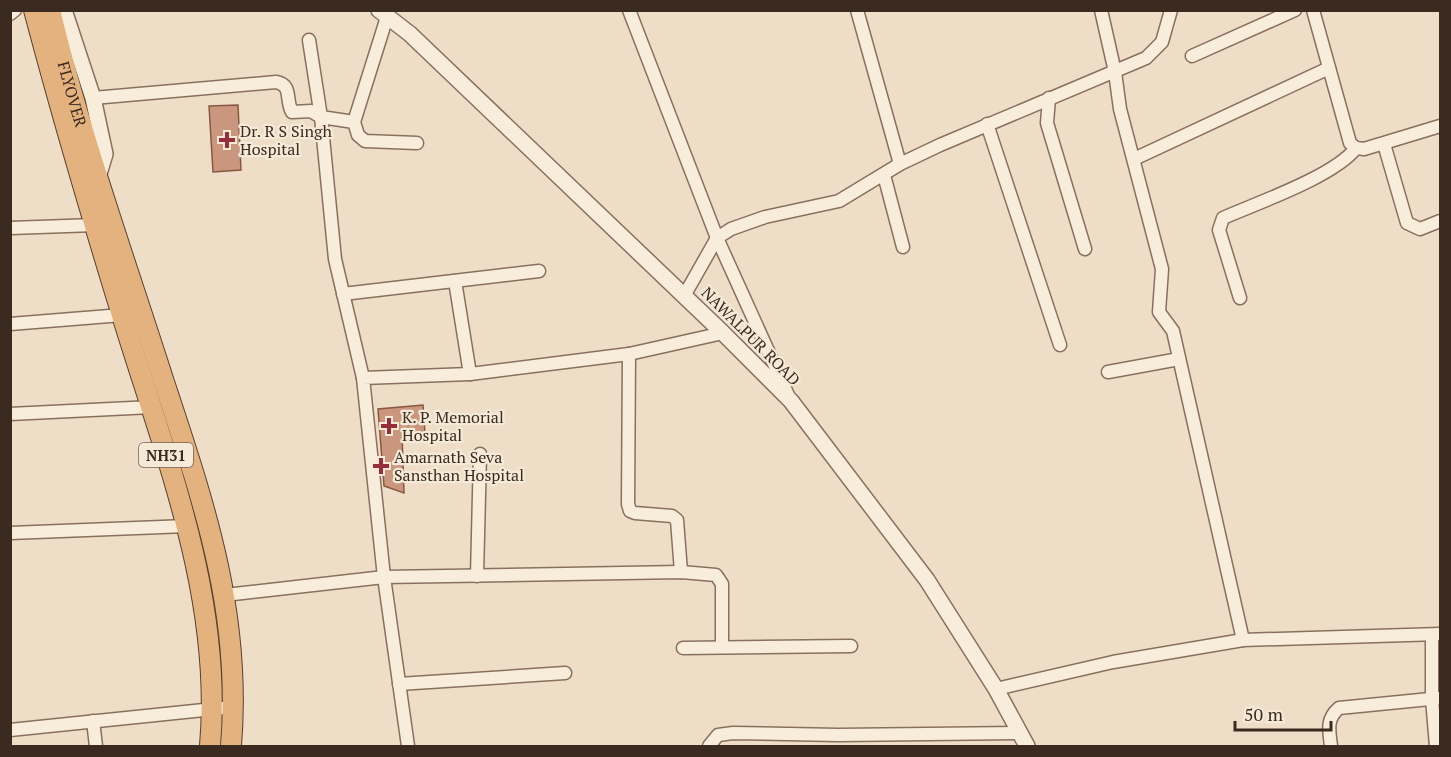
<svg xmlns="http://www.w3.org/2000/svg" width="1451" height="757" viewBox="0 0 1451 757" font-family="'PT Serif',serif">
  <style>
    .building { fill: #cb967e; stroke: #885743; stroke-width: 1.5 }
    .lines { fill: none; stroke-linecap: round; stroke-linejoin: round }
    .minor-casing { stroke: #89705d; stroke-width: 15 }
    .tertiary-casing { stroke: #89705d; stroke-width: 18 }
    .trunk-casing { stroke: #573f31; stroke-width: 22 }
    .minor { stroke: #f8eddb; stroke-width: 12 }
    .tertiary { stroke: #f8eddb; stroke-width: 15 }
    .trunk { stroke: #e4b27e; stroke-width: 20 }
    .poi-dot { fill: #972e39; stroke: #f5e9d7; stroke-width: 2 }
    .labels { text-anchor: middle; dominant-baseline: central; stroke-width: 4.5; stroke-linejoin: round; paint-order: stroke }
    .shield { fill: #f5e9d7; stroke: #726357; stroke-width: 1.5 }
    .shield-label { font-size: 15px; font-weight: bold; fill: #3a2a20 }
    .street-label { font-size: 16px; fill: #3a2a20; stroke: #f5e9d7 }
    .poi-label { font-size: 16px; fill: #3a2a20; stroke: #f5e9d7; text-anchor: start }
  </style>
  <rect width="100%" height="100%" fill="#eedec7"/>
  <g class="building">
    <path d="M238 105 241 170 213 172 209 106Z"/>
    <path d="M423 405 425 433 402 434 404 493 384 486 378 409Z"/>
  </g>
  <g class="lines">
    <g class="minor-casing">
      <g id="minor">
        <path d="M629 10 717 238 788 395"/>
        <path d="M857 10 900 164"/>
        <path d="M1101 10 1115 72 1120 109 1162 269 1159 312 1173 331 1243 640"/>
        <path d="M1313 10 1350 143 1356 148 1364 149 1440 126"/>
        <path d="M10 14 15 10"/>
        <path d="M309 40 321 117 354 122 358 135 365 141 417 143"/>
        <path d="M1192 56 1295 10"/>
        <path d="M93 98 276 82C293 85 285 100 292 112L311 111 321 117 335 259 363 378"/>
        <path d="M1049 98 1047 123 1085 249"/>
        <path d="M354 122 387 17"/>
        <path d="M987 124 1060 345"/>
        <path d="M1384 144 1407 223 1420 229 1440 221"/>
        <path d="M1134 159 1329 68"/>
        <path d="M884 175 903 247"/>
        <path d="M10 228 95 225"/>
        <path d="M455 281 470 374"/>
        <path d="M343 294 539 271"/>
        <path d="M684 296 717 238 731 229 765 217 839 201 900 164 940 145 1146 58 1162 42 1171 10"/>
        <path d="M1240 298 1219 230 1223 218C1257 203 1335 176 1356 148"/>
        <path d="M10 324 122 315"/>
        <path d="M1108 372 1179 359"/>
        <path d="M10 414 152 407"/>
        <path d="M10 533 187 526"/>
        <path d="M681 572 677 520 672 516 635 513 630 511 628 504 629 354 723 333"/>
        <path d="M477 576 480 454"/>
        <path d="M225 595 384 577 681 572 716 575 722 584V647"/>
        <path d="M1432 635V699L1436 746"/>
        <path d="M683 648 851 646"/>
        <path d="M399 684 565 673"/>
        <path d="M996 689 1113 662 1243 640 1440 634"/>
        <path d="M93 721 96 746"/>
        <path d="M10 730 233 707"/>
        <path d="M408 746 384 577 363 378 470 374 629 354"/>
        <path d="M709 746 718 735 733 733 838 735 1018 733"/>
        <path d="M1331 746C1329 730 1326 719 1339 708L1440 698"/>
      </g>
    </g>
    <g class="tertiary-casing">
      <g id="tertiary">
        <path d="M64 10 93 98 105 154 98 177"/>
        <path d="M379 10 410 34 723 333 791 401 927 580 996 689 1027 746"/>
      </g>
    </g>
    <g class="trunk-casing">
      <g id="trunk">
        <path d="M34 10C61 112 91 214 122 315 165 456 223 597 210 746"/>
        <path id="s1" d="M50 10C80 135 124 257 163 379 204 503 242 613 231 746"/>
      </g>
    </g>
    <use href="#minor" class="minor"/>
    <use href="#tertiary" class="tertiary"/>
    <use href="#trunk" class="trunk"/>
  </g>
  <g class="poi-dot">
    <path d="M224 131h6v6h6v6h-6v6h-6v-6h-6v-6h6z"/>
    <path d="M386 417h6v6h6v6h-6v6h-6v-6h-6v-6h6z"/>
    <path d="M378 457h6v6h6v6h-6v6h-6v-6h-6v-6h6z"/>
  </g>
  <g class="labels">
    <rect class="shield" x="139" y="443" width="54" height="24" rx="4.5"/>
    <g class="shield-label">
      <text x="166" y="455">NH31</text>
    </g>
    <g class="street-label">
      <text stroke="none"><textPath href="#s1" startOffset="87">FLYOVER</textPath></text>
      <text transform="translate(751 336) rotate(45)">NAWALPUR ROAD</text>
    </g>
    <g class="poi-label">
      <text x="240" y="131">Dr. R S Singh<tspan x="240" dy="18">Hospital</tspan></text>
      <text x="402" y="417">K. P. Memorial<tspan x="402" dy="18">Hospital</tspan></text>
      <text x="394" y="457">Amarnath Seva<tspan x="394" dy="18">Sansthan Hospital</tspan></text>
    </g>
  </g>
  <rect width="1451" height="757" fill="none" stroke="#3a2a20" stroke-width="24"/>
  <path d="M1235 721v9h96v-9" fill="none" stroke="#3a2a20" stroke-width="3"/>
  <text x="1244" y="721" font-size="18" fill="#3a2a20" stroke="#f5e9d7" stroke-width="4.5" paint-order="stroke">50 m</text>
</svg>
